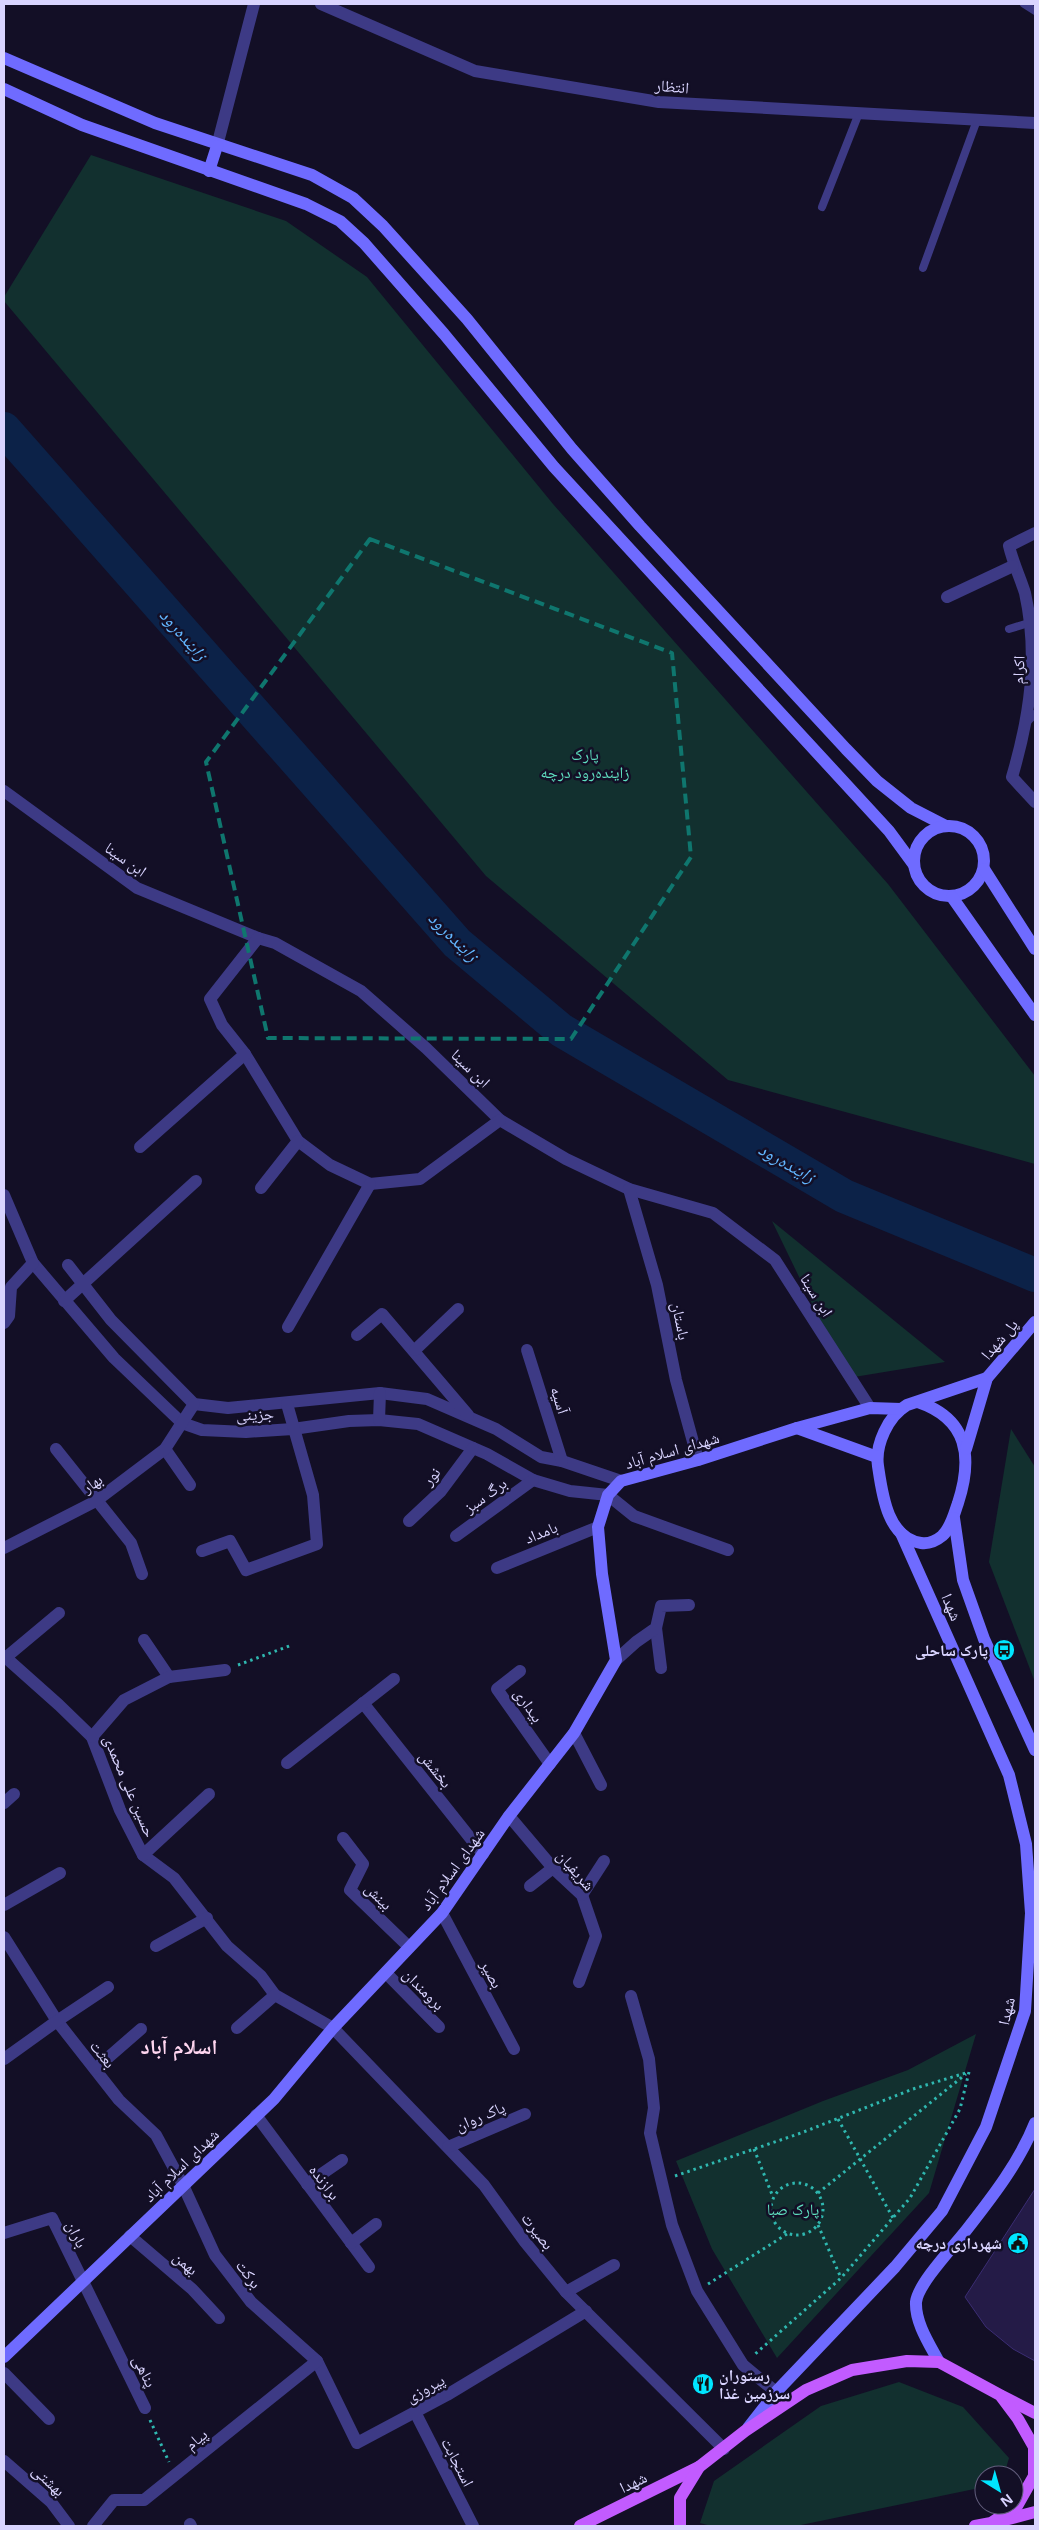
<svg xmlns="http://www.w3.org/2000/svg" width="1039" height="2530" viewBox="0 0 1039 2530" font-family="'Open Sans','Noto Naskh Arabic',sans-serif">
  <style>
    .green { fill: #12302f }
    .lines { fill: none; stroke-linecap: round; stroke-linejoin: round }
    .river { stroke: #0c2248; stroke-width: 34 }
    .building { fill: #241b47; stroke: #3b2d73 }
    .path { stroke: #2fb8b0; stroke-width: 3; stroke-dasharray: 2.5 4; stroke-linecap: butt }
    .lane { stroke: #3d3a85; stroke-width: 8 }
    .street { stroke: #3d3a85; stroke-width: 12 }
    .secondary { stroke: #6f6bff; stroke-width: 12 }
    .primary { stroke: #c25bff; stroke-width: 12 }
    .marked { fill: none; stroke: #0f766e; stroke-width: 4; stroke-dasharray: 10 6; stroke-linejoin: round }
    .labels { text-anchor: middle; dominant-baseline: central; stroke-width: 5; stroke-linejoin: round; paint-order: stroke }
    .street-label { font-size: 16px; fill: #d9d4ff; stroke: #130f26 }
    .park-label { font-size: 16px; fill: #5fe0c0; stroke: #130f26 }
    .poi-label { font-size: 16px; font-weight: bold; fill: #d9d4ff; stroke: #130f26; text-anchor: end }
    .water-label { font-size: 18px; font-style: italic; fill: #62b6ff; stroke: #130f26 }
    .district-label { font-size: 21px; font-weight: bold; fill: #ffd6f0; stroke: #130f26 }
  </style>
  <rect width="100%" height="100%" fill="#130f26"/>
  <g class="green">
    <path d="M91 155 286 221 367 277 553 504 888 884 1035 1076V1164L728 1080 486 876 4 301V297Z"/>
    <path d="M772 1221 945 1362 848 1378Z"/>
    <path d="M1011 1429 1035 1467V1682L989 1562Z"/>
    <path d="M976 2034 929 2193 777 2358 712 2249 676 2161 823 2101 908 2070Z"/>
    <path d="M899 2382 963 2407 1009 2458 1004 2475H984V2487L796 2526H711L700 2523 714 2481 821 2406Z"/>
  </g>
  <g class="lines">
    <path class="river" d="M4 429 457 943 561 1030 844 1196 1035 1275"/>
  </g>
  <path class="building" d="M1035 2189V2361L1013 2349 986 2327 965 2297Z"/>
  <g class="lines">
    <g class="path">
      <path d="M238 1665 292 1645"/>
      <path d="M838 2119 893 2218"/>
      <path d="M754 2149 773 2197"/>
      <path d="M675 2176 801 2133 913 2089 969 2072 960 2109 910 2198 841 2278 754 2355"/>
      <circle cx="797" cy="2209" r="26"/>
      <path d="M818 2193 966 2074"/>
      <path d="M818 2225 841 2278"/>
      <path d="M708 2284 787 2234"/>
      <path d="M150 2420 169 2462"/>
    </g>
    <g class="lane">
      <path d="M1024 4 1035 11"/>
      <path d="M822 207 859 113"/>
      <path d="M923 268 977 120"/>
      <path d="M1009 629 1032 622"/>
      <path d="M1028 721 1035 714"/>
    </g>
    <g class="street">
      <path d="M321 4 475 71 659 102 1035 123"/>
      <path d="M217 146 254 4"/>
      <path d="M1035 533 1009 546C1013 563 1020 577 1025 593 1039 656 1030 716 1012 777L1035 802"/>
      <path d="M947 597 1013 566"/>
      <path d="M4 791 137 888 258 938 275 943 361 991 426 1048 500 1120 566 1159 629 1189 713 1213 775 1260 870 1408"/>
      <path d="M258 938 210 999 222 1025 245 1054 298 1141 330 1165 370 1184 420 1179 500 1120"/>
      <path d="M140 1147 245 1054"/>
      <path d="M261 1188 298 1141"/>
      <path d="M629 1189 657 1285 676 1380 698 1460"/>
      <path d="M4 1195 33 1263 114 1358 182 1423 202 1430 246 1432 293 1429 349 1421 379 1420 418 1424 487 1454 533 1480 570 1491 608 1495 634 1516 728 1550"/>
      <path d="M68 1265 111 1320 194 1404 228 1408 380 1393 427 1399 496 1429 541 1457 562 1461 621 1481"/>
      <path d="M64 1301 196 1181"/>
      <path d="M4 1323 9 1316 11 1287 33 1263"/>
      <path d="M288 1327 370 1184"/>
      <path d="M357 1335 382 1314 468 1415"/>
      <path d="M415 1350 458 1309"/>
      <path d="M527 1350 562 1461"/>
      <path d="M379 1420 380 1393"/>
      <path d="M56 1449 131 1543 142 1574"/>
      <path d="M165 1449 190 1485"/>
      <path d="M409 1521 441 1491 473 1448"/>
      <path d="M456 1536 533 1480"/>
      <path d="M4 1548 96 1501 165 1449 194 1404"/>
      <path d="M202 1551 230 1541 246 1570 317 1544 313 1495 287 1404"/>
      <path d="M497 1568 598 1527"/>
      <path d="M656 1628 661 1668"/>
      <path d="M144 1640 169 1677"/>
      <path d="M4 1656 59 1705 92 1737 120 1810 143 1855 174 1878 227 1946 261 1976 275 1995 333 2028 484 2185 525 2242 566 2292 724 2449"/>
      <path d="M4 1659 59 1613"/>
      <path d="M616 1660 636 1642 656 1628 661 1606 689 1605"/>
      <path d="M520 1671 497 1689 550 1764"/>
      <path d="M363 1703 483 1854"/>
      <path d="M574 1733 601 1785"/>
      <path d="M92 1737 124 1700 169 1677 225 1670"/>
      <path d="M287 1763 394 1679"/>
      <path d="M4 1803 14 1794"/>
      <path d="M509 1816 553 1868 582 1895 596 1936 579 1982"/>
      <path d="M343 1838 363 1864 350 1890 409 1947"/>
      <path d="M143 1855 209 1794"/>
      <path d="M530 1886 553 1868"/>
      <path d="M582 1895 604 1861"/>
      <path d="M4 1905 60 1873"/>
      <path d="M442 1913 514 2049"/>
      <path d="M4 1937 57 2021 119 2100 156 2135 183 2185 215 2255 251 2302 317 2361 357 2443 447 2395 586 2311"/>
      <path d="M156 1946 207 1918"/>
      <path d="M386 1973 439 2027"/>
      <path d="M631 1996 649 2059 654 2108 650 2133 672 2225 697 2291 743 2365 776 2392"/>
      <path d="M237 2028 275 1995"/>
      <path d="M4 2059 57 2021 108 1987"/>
      <path d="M95 2069 141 2029"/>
      <path d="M256 2115 369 2267"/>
      <path d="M448 2147 525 2114"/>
      <path d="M307 2184 342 2160"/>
      <path d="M4 2233 52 2218 145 2408"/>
      <path d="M130 2236 192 2289 219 2318"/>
      <path d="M351 2243 376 2224"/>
      <path d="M566 2292 614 2265"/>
      <path d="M4 2373 49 2419"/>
      <path d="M415 2412 473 2526"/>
      <path d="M4 2461 51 2502 69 2526"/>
      <path d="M190 2524 191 2526"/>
      <path d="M93 2526 114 2500H144L317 2361"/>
    </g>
    <g class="secondary">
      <path d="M4 58 155 123 312 175 353 198 383 226 467 319 572 449 640 526 846 749 877 781 911 808 946 826"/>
      <path d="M4 89 82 125 306 204 340 221 364 243 444 334 554 467 889 831 914 865"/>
      <path d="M209 171 217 146"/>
      <circle cx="949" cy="861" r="35"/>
      <path d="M984 869 1035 949"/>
      <path d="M952 897 1035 1015"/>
      <path d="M918 1402C968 1419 973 1457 958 1503 954 1514 951 1528 942 1536 936 1541 929 1544 921 1543 887 1538 882 1493 878 1466 875 1445 888 1416 907 1405L987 1378"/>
      <path d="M966 1449 987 1378 1035 1322"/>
      <path d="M877 1457 797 1428 870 1408 901 1409"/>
      <path d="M954 1518 963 1580 984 1639 1035 1750"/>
      <path d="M4 2357 274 2099 333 2028 442 1913 509 1816 574 1733 616 1660 602 1574 598 1527 608 1495 621 1481 698 1460 797 1428"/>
      <path d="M939 2362C930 2345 915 2323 916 2302 918 2283 956 2244 968 2228 993 2196 1020 2161 1035 2123"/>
      <path d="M748 2428 776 2392 895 2267 942 2211 986 2127 1025 2011 1031 1913 1026 1844 1009 1775 901 1533"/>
    </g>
    <g class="primary">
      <path d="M1002 2396 1035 2413"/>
      <path d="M1001 2521 1035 2512"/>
      <path d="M580 2526 699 2467"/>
      <path d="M680 2526V2498L699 2467 745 2431 806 2390 852 2370 907 2361 939 2362 1000 2395 1018 2419 1034 2447V2476L1017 2506 991 2523 975 2526"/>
    </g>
  </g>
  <path class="marked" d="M370 539 672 653 691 857 571 1039 268 1038 206 762Z"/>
  <defs>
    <g id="bus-disc" transform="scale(1.125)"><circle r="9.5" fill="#00e5ff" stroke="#130f26"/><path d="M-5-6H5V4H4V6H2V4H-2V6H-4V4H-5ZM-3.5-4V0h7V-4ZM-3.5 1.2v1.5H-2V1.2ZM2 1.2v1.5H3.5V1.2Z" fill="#111"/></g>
    <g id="civic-disc" transform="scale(1.125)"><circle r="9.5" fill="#00e5ff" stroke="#130f26"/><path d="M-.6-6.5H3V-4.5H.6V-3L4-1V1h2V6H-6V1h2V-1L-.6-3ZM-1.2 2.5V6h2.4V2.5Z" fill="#111"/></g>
    <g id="restaurant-disc" transform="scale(1.125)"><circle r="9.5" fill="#00e5ff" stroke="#130f26"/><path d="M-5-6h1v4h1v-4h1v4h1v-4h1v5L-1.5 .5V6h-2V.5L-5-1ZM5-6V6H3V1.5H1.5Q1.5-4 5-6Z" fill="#111"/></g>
  </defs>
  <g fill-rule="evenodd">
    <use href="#bus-disc" x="1004" y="1650"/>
    <use href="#civic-disc" x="1018" y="2243"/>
    <use href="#restaurant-disc" x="703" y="2384"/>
  </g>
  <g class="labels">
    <g class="street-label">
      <text transform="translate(672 86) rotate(5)">انتظار</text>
      <text transform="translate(1018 670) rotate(-87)">اکرام</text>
      <text transform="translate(126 859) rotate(35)">ابن سینا</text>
      <text transform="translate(471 1068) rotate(44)">ابن سینا</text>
      <text transform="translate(817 1295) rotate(58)">ابن سینا</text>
      <text transform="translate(681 1321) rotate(79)">باستان</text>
      <text transform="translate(999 1339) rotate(-50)">پل شهدا</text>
      <text transform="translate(560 1400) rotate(73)">آسیه</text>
      <text transform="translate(255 1414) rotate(-2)">جزینی</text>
      <text transform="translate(672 1450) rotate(-16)">شهدای اسلام آباد</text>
      <text transform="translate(431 1476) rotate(-50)">نور</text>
      <text transform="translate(92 1483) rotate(-34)">بهار</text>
      <text transform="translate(485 1495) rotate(-36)">برگ سبز</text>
      <text transform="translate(541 1532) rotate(-22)">بامداد</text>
      <text transform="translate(952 1607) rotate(67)">شهدا</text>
      <text transform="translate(529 1705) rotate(55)">بیداری</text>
      <text transform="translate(436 1769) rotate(52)">بخشش</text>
      <text transform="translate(130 1786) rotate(67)">حسین علی محمدی</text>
      <text transform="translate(452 1869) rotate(-54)">شهدای اسلام آباد</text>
      <text transform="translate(576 1870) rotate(49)">شریفیان</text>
      <text transform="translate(379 1896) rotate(44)">بینش</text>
      <text transform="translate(492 1974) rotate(62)">بصیر</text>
      <text transform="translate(424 1989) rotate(45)">برومندان</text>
      <text transform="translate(1006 2011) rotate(-77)">شهدا</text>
      <text transform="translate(103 2054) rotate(52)">بعثت</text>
      <text transform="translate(480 2116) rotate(-23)">پاک روان</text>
      <text transform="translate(181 2165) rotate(-44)">شهدای اسلام آباد</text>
      <text transform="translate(325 2182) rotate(53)">برازنده</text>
      <text transform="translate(538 2231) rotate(52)">بصیرت</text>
      <text transform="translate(77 2234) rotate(64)">باران</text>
      <text transform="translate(186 2263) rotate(41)">بهمن</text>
      <text transform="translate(249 2274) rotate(53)">برکت</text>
      <text transform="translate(145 2371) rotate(64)">پناهی</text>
      <text transform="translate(425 2388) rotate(-29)">پیروزی</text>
      <text transform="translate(196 2439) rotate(-39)">پیام</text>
      <text transform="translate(458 2462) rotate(63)">استجابت</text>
      <text transform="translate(49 2480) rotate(43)">بهشتی</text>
      <text transform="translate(633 2482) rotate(-26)">شهدا</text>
    </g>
    <g class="park-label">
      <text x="585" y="754">پارک<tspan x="585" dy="18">زاینده‌رود درچه</tspan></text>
      <text x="793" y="2209">پارک صبا</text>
    </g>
    <g class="poi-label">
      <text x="988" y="1650">پارک ساحلی</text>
      <text x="1002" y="2243">شهرداری درچه</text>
      <text x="719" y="2375" text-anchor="start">رستوران<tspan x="719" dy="18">سرزمین غذا</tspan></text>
    </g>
    <g class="water-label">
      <text transform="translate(184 634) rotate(49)">زاینده‌رود</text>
      <text transform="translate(454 936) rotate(45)">زاینده‌رود</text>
      <text transform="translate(787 1162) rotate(30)">زاینده‌رود</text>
    </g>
    <g class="district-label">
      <text x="179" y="2046">اسلام آباد</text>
    </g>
  </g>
  <rect width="1039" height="2530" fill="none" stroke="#d9d4ff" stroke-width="10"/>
  <g transform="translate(999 2490) rotate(143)"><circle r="24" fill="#130f26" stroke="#625e7d"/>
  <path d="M0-4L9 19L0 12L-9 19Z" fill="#00e5ff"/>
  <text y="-8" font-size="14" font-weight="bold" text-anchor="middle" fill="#d9d4ff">N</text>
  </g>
</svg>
